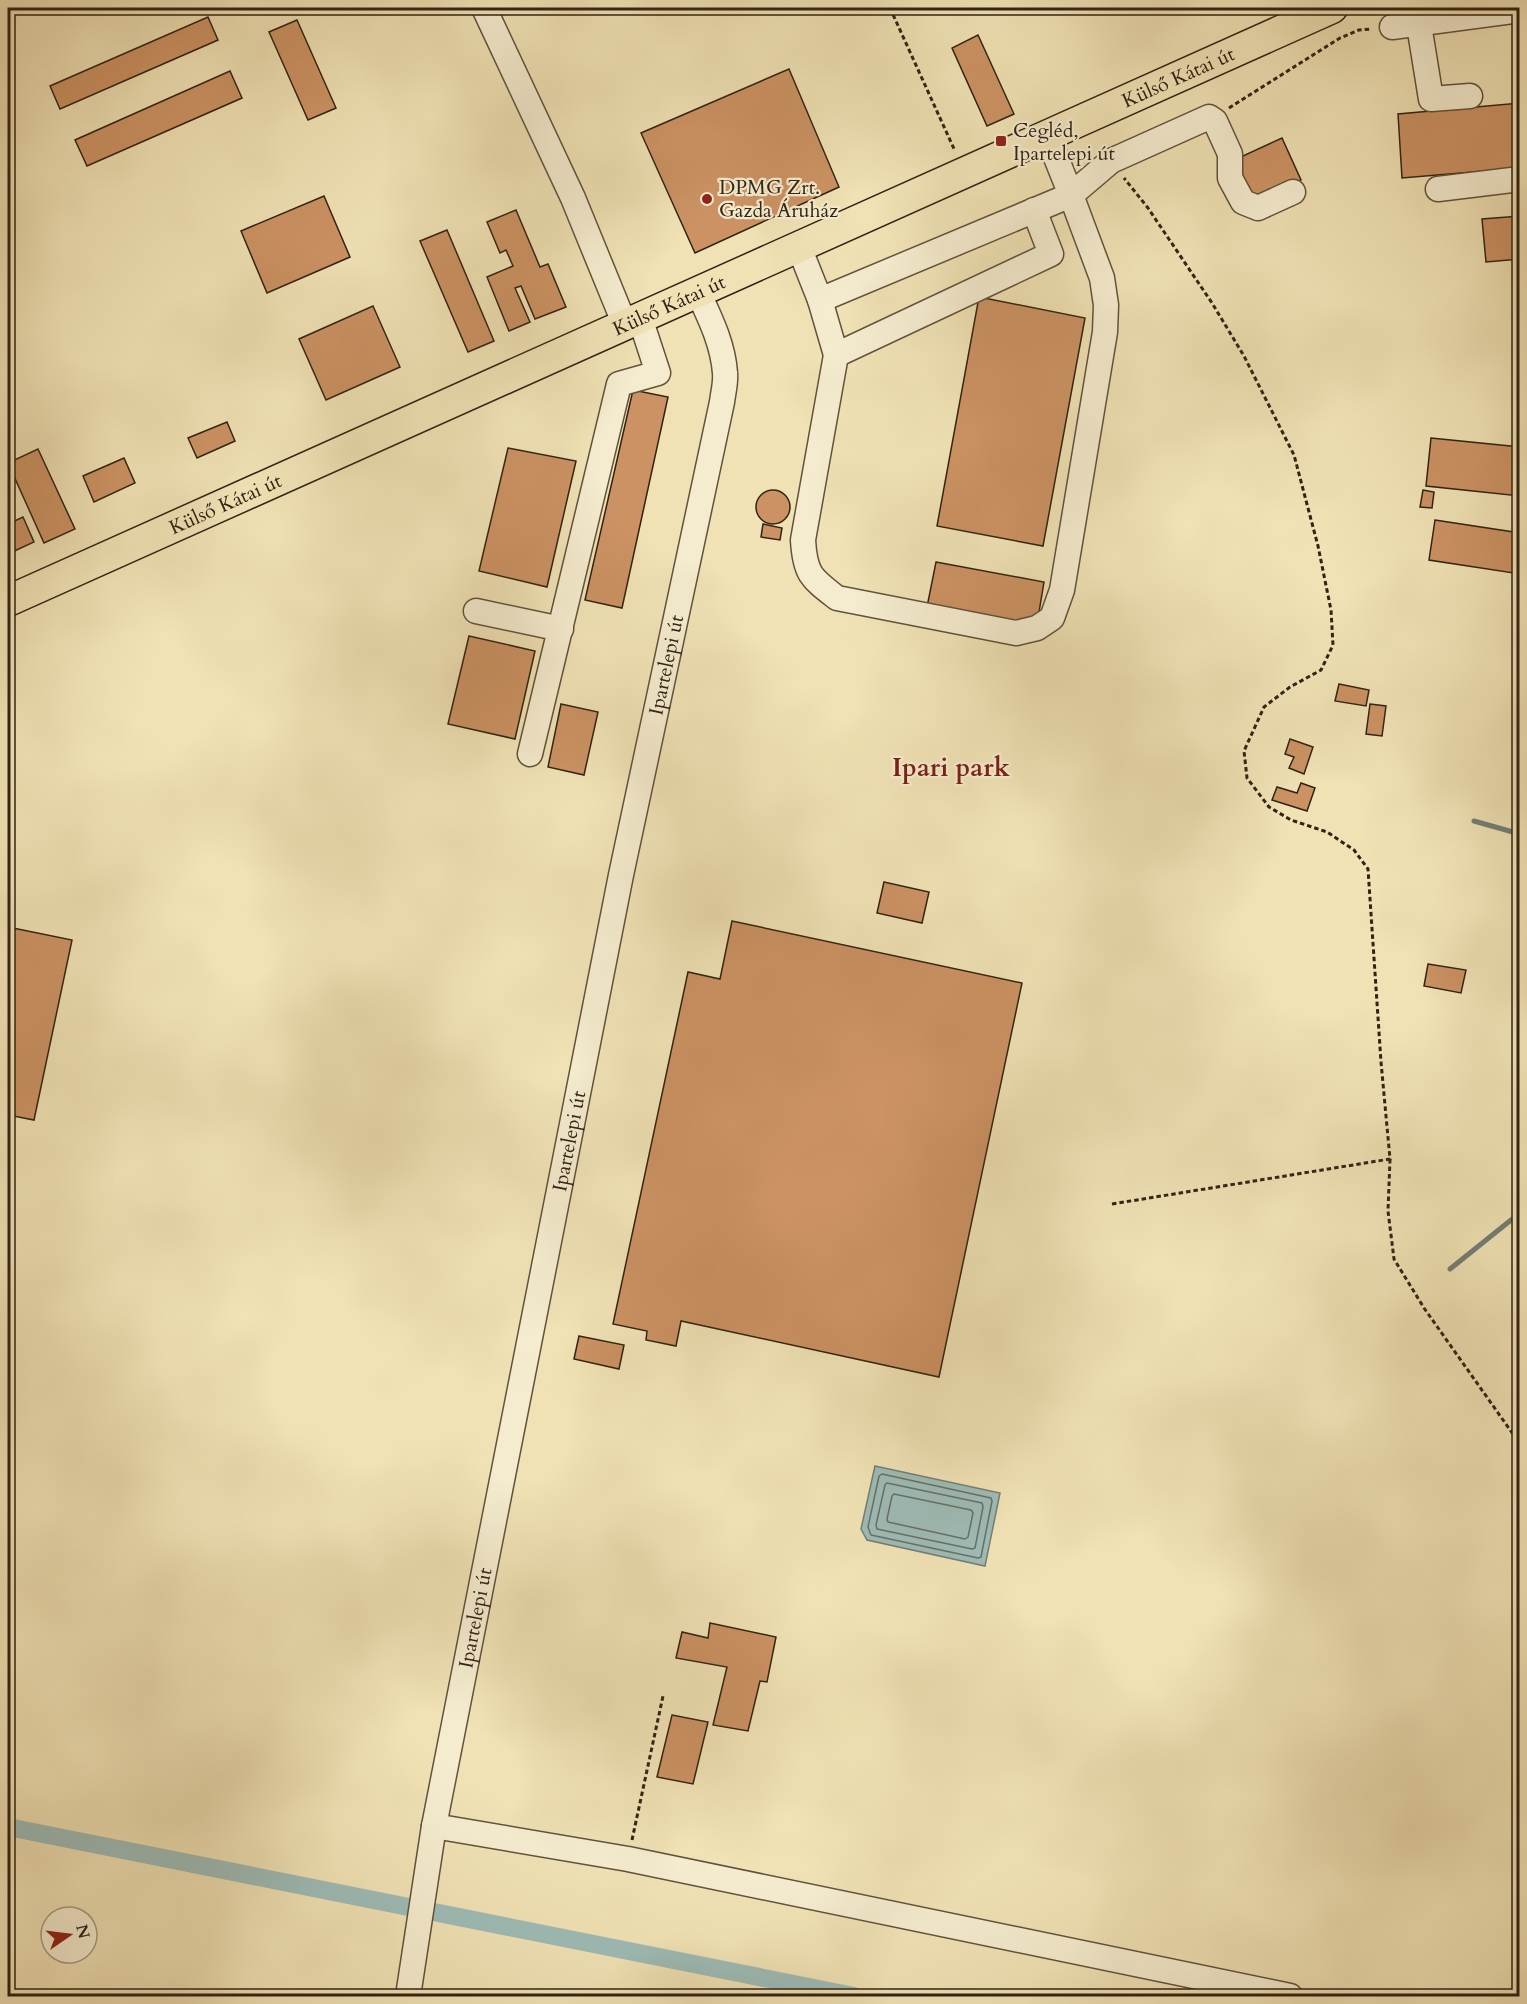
<svg xmlns="http://www.w3.org/2000/svg" width="1527" height="2004" viewBox="0 0 1527 2004" font-family="Cardo,serif">
  <style>
    .water { fill: #9ebcb7; stroke: #727f76; stroke-width: 1.5 }
    .lines { fill: none; stroke-linecap: round; stroke-linejoin: round }
    .shore { stroke: #677066; stroke-width: 1.5 }
    .stream { stroke: #727f76; stroke-width: 5 }
    .canal { stroke: #9ebcb7; stroke-width: 18 }
    .building { fill: #cc9263; stroke: #302314; stroke-width: 1.5 }
    .minor-casing { stroke: #60533c; stroke-width: 27 }
    .major-casing { stroke: #302314; stroke-width: 33 }
    .path { stroke: #302314; stroke-width: 3; stroke-dasharray: 4.5 3; stroke-linecap: butt }
    .minor { stroke: #f5eccf; stroke-width: 24 }
    .major { stroke: #f0e2b5; stroke-width: 30 }
    .poi-dot { fill: #8f2418; stroke: #f5eccf; stroke-width: 2 }
    .labels { text-anchor: middle; dominant-baseline: central; stroke-width: 4.5; stroke-linejoin: round; paint-order: stroke }
    .street-label { font-size: 20px; fill: #302314; stroke: #f5eccf }
    .poi-label { font-size: 20px; fill: #302314; stroke: #f5eccf; text-anchor: start }
    .district-label { font-size: 26px; font-weight: bold; fill: #7a1f14; stroke: #f5eccf }
  </style>
  <rect width="100%" height="100%" fill="#f0e2b5"/>
  <filter id="stains"><feTurbulence type="fractalNoise" baseFrequency=".00333" numOctaves="4"/><feColorMatrix values="0 0 0 0 .2 0 0 0 0 .09 0 0 0 0 .02 0 0 0 .5 -.17"/></filter>
  <radialGradient id="worn" r=".72"><stop offset=".6" stop-color="#630" stop-opacity="0"/><stop offset="1" stop-color="#630" stop-opacity=".3"/></radialGradient>
  <path class="water" d="M875 1466 1000 1493 985 1566 867 1540 861 1529Z"/>
  <g class="lines">
    <g class="shore">
      <path d="M882 1474 991 1498 992 1501 981 1557 978 1558 871 1535 868 1527 879 1476Z"/>
      <path d="M887 1483 982 1503 983 1507 975 1548 972 1549 877 1529 876 1525 885 1485Z"/>
      <path d="M894 1494 971 1510 973 1513 968 1537 965 1539 888 1522 887 1519 892 1496Z"/>
    </g>
    <g class="stream">
      <path d="M1474 821 1520 834"/>
      <path d="M1450 1269 1511 1220 1520 1215"/>
    </g>
    <path class="canal" d="M8 1827 854 1996"/>
  </g>
  <g class="building">
    <path d="M208 17 218 40 60 109 50 86Z"/>
    <path d="M297 20 336 108 308 120 269 32Z"/>
    <path d="M978 35 1014 114 987 126 952 48Z"/>
    <path d="M789 69 839 187 695 253 641 133Z"/>
    <path d="M230 71 242 98 87 166 75 140Z"/>
    <path d="M1520 103V168L1402 178 1398 114Z"/>
    <path d="M1282 138 1301 180 1254 202 1234 160Z"/>
    <path d="M324 196 350 257 267 293 241 231Z"/>
    <path d="M516 210 540 267 548 264 566 307 535 319 521 286 515 288 530 322 509 331 487 277 513 266 506 250 500 253 487 222Z"/>
    <path d="M1520 216V259L1486 262 1482 219Z"/>
    <path d="M447 230 494 341 468 352 420 241Z"/>
    <path d="M979 297 1085 318 1043 546 937 526Z"/>
    <path d="M373 306 400 367 326 400 299 339Z"/>
    <path d="M633 390 668 397 622 608 585 600Z"/>
    <path d="M227 422 235 441 197 458 188 438Z"/>
    <path d="M1431 438 1520 447V496L1426 486Z"/>
    <path d="M508 448 576 461 547 587 479 571Z"/>
    <path d="M38 449 75 529 44 543 8 463Z"/>
    <path d="M124 458 135 483 94 502 83 476Z"/>
    <circle cx="773" cy="507" r="17"/>
    <path d="M1423 490 1434 492 1432 508 1420 507Z"/>
    <path d="M23 517 34 542 8 554V524Z"/>
    <path d="M1435 520 1520 533V574L1429 560Z"/>
    <path d="M763 524 782 528 780 540 761 537Z"/>
    <path d="M936 562 1044 582 1038 618 1025 626 927 607Z"/>
    <path d="M469 636 535 651 515 739 448 724Z"/>
    <path d="M1339 684 1369 690 1366 706 1335 701Z"/>
    <path d="M561 704 598 712 584 775 548 767Z"/>
    <path d="M1370 704 1386 706 1382 736 1366 734Z"/>
    <path d="M1290 739 1313 747 1304 774 1289 768 1294 757 1285 754Z"/>
    <path d="M1301 783 1315 788 1307 811 1272 800 1277 787 1297 793Z"/>
    <path d="M884 882 929 892 922 923 877 913Z"/>
    <path d="M732 921 1022 983 939 1377 681 1321 676 1346 646 1340 647 1331 613 1324 688 972 720 979Z"/>
    <path d="M8 927 72 940 34 1120 8 1115Z"/>
    <path d="M1428 964 1466 970 1461 993 1424 986Z"/>
    <path d="M579 1336 624 1345 619 1369 574 1359Z"/>
    <path d="M710 1623 776 1637 767 1682 760 1681 748 1731 713 1725 727 1667 676 1658 682 1632 708 1638Z"/>
    <path d="M672 1715 708 1722 693 1784 657 1777Z"/>
  </g>
  <g class="lines">
    <g class="minor-casing">
      <g id="minor">
        <path d="M484 8 573 198 625 325"/>
        <path d="M1419 25 1431 99 1470 96"/>
        <path d="M1392 27 1520 10"/>
        <path d="M1438 189 1520 179"/>
        <path d="M799 247 820 300 1071 195 1047 135"/>
        <path d="M820 300 836 355 803 540C805 574 811 578 837 598L1016 633 1037 628 1052 618 1062 590 1105 332 1106 305 1102 278 1071 195 1111 161 1209 117 1215 121 1230 154V178L1243 202 1258 208 1293 192"/>
        <path d="M836 355 1051 254 1034 210"/>
        <path d="M476 611 561 629"/>
        <path d="M530 754 619 384 658 373 640 318"/>
        <path d="M434 1826 628 1859 1290 1996"/>
        <path id="s1" d="M408 1996 434 1826 621 875 722 402C723 393 726 383 725 373 723 344 710 318 698 292"/>
      </g>
    </g>
    <g class="major-casing">
      <g id="major">
        <path id="s2" d="M8 601 1332 8"/>
      </g>
    </g>
    <g class="path">
      <path d="M890 8 955 151"/>
      <path d="M1229 108 1340 38 1359 30 1372 29"/>
      <path d="M1390 1159 1388 1211 1394 1259 1424 1308 1520 1444"/>
      <path d="M1112 1204 1390 1159 1381 1062 1368 869 1354 850 1327 832 1291 820 1269 807 1247 778 1244 751 1264 707 1290 687 1321 670 1333 645 1331 610 1318 546 1294 455 1244 356 1212 303 1148 208 1124 178"/>
      <path d="M632 1840 663 1696"/>
    </g>
    <use href="#minor" class="minor"/>
    <use href="#major" class="major"/>
  </g>
  <g class="poi-dot">
    <rect x="995" y="135" width="12" height="12" rx="3"/>
    <circle cx="707" cy="199" r="6"/>
  </g>
  <g class="labels">
    <g class="street-label">
      <text stroke="none"><textPath href="#s2" startOffset="1282">Külső Kátai út</textPath></text>
      <text stroke="none"><textPath href="#s2" startOffset="724">Külső Kátai út</textPath></text>
      <text stroke="none"><textPath href="#s2" startOffset="238">Külső Kátai út</textPath></text>
      <text stroke="none"><textPath href="#s1" startOffset="1356">Ipartelepi út</textPath></text>
      <text stroke="none"><textPath href="#s1" startOffset="870">Ipartelepi út</textPath></text>
      <text stroke="none"><textPath href="#s1" startOffset="384">Ipartelepi út</textPath></text>
    </g>
    <g class="poi-label">
      <text x="1013" y="130">Cegléd,<tspan x="1013" dy="23">Ipartelepi út</tspan></text>
      <text x="719" y="187">DPMG Zrt.<tspan x="719" dy="23">Gazda Áruház</tspan></text>
    </g>
    <g class="district-label">
      <text x="951" y="767">Ipari park</text>
    </g>
  </g>
  <rect width="1527" height="2004" fill="none" stroke="#f0e2b5" stroke-width="30"/>
  <rect x="9" y="9" width="1509" height="1986" fill="none" stroke="#302314" stroke-width="3"/>
  <rect x="15" y="15" width="1497" height="1974" fill="none" stroke="#302314" stroke-width="1.5"/>
  <g transform="translate(69 1935) rotate(76)"><circle r="28" fill="#f5eccf" stroke="#a69c84" stroke-width="1.5"/>
  <path d="M0-4.5L10 22L0 15L-10 22Z" fill="#8f2418"/>
  <text y="-9" font-size="16" font-weight="bold" text-anchor="middle" fill="#302314">N</text>
  </g>
  <rect width="100%" height="100%" filter="url(#stains)"/>
  <rect width="100%" height="100%" fill="url(#worn)"/>
</svg>
